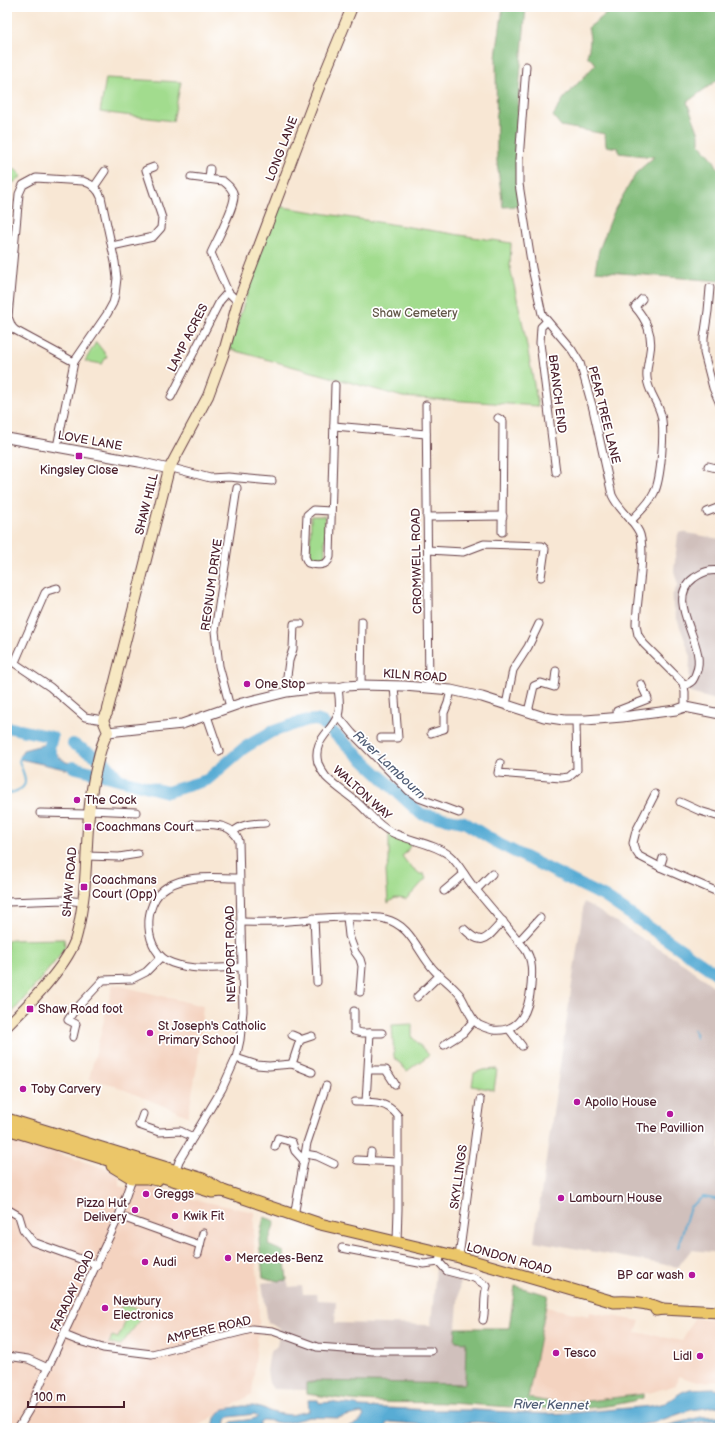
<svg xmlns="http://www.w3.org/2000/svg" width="727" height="1435" viewBox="0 0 727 1435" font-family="'Balsamiq Sans',sans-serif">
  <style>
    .built { fill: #f4d3c0 }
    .industrial { fill: #d0c0bc }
    .green { fill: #a2dc8e; stroke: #767e5c }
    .forest { fill: #81bc79; stroke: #666e52 }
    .water { fill: #59acd4; stroke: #526680 }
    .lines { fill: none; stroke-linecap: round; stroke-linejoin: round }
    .stream { stroke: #59acd4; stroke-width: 2 }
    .river { stroke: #59acd4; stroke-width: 12 }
    .minor-casing { stroke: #643d44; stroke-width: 9 }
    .tertiary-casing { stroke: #643d44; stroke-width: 11 }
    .secondary-casing { stroke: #643d44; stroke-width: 12 }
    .primary-casing { stroke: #643d44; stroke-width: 13 }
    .minor { stroke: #fff; stroke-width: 7 }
    .tertiary { stroke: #fff; stroke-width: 9 }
    .secondary { stroke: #f7e8c3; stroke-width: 10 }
    .primary { stroke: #ebc669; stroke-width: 11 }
    .poi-dot { fill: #b5179e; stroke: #fff; stroke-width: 1.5 }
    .labels { text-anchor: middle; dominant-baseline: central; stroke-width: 3.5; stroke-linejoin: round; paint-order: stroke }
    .street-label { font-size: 12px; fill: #4a1f2b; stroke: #fff }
    .park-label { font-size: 12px; fill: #645849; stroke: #fff }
    .poi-label { font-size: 12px; fill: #4a1f2b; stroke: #fff; text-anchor: start }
    .water-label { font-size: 13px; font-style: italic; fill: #515e77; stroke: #fff }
  </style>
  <rect width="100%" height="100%" fill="#fff"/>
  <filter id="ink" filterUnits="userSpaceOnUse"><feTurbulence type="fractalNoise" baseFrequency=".025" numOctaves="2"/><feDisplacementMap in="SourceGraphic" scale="8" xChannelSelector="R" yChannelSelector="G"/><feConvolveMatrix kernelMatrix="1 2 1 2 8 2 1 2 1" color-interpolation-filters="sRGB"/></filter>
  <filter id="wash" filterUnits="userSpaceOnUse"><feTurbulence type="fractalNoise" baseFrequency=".012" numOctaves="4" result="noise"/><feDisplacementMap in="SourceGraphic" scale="16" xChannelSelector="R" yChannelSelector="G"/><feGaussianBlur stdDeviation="0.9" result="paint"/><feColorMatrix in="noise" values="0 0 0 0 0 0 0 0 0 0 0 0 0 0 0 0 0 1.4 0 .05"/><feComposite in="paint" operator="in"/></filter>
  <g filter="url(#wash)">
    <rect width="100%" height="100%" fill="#f8e7d4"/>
    <g class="built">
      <path d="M113 984 203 1006 198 1061 188 1116 110 1084 89 1079Z"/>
      <path d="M7 1141 47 1148 62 1155 111 1170 120 1177 119 1186 132 1190 140 1184 192 1199 254 1212V1243L259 1292V1323L252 1394 194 1428H7Z"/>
      <path d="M546 1307 589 1316 590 1312 640 1321 636 1332 682 1341 694 1318 720 1319V1381L697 1382 678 1376 676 1385 649 1393 572 1403H558L528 1398Z"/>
    </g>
    <g class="industrial">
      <path d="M681 532 720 539V687L716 700 690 693 689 688 690 654 676 616 672 596 678 585 674 571 678 534Z"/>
      <path d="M584 902 685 965 720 991V1253L691 1250 678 1267 534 1241Z"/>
      <path d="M436 1268 444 1273 460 1277 455 1341 466 1342 465 1384 317 1381 306 1383V1390L273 1389 269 1383 267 1371 270 1352 277 1346 280 1328 268 1323 262 1283 287 1280 289 1287 302 1286 303 1294H317L318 1300 336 1301 335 1323 431 1325Z"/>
      <path d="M714 1421 720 1422V1428H667Z"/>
    </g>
    <g class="green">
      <path d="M106 78 181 82 173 121 100 112Z"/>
      <path d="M7 169H15L22 176 13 183Z"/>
      <path d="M276 206 511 243 510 267 524 330 538 406 403 397 229 349Z"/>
      <path d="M96 342 107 356 102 364 85 361Z"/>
      <path d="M311 516H325V560H310Z"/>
      <path d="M389 831 413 840 406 853 402 856 408 864 420 874H424L426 879C418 886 414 893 406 899L395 898 388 903 386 871 389 862Z"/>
      <path d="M64 939 65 947 58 958 7 1019V940Z"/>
      <path d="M412 1024V1037L429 1055 407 1071 394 1057 392 1025Z"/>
      <path d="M497 1069 494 1090 472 1086 474 1073 483 1070Z"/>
      <path d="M122 1305 147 1311 121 1345 109 1344 112 1336 118 1338 120 1333H121L126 1319 118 1316Z"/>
    </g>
    <g class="forest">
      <path d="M503 7H526L521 65 515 151 519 206 503 207 497 162 496 57Z"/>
      <path d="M615 7H720V78L687 102 699 134V143L713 159 720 172V281L595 271 599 250 615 209 637 172 654 157 619 153 618 148 606 146 605 134 561 126 553 116 564 98 596 64 587 56C590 46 591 38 588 28Z"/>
      <path d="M264 1217 275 1221 268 1245 284 1252 287 1280 278 1281 263 1277 259 1240Z"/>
      <path d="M515 1286 548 1295 528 1398 558 1403H572L643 1394V1398C585 1416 523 1407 464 1404 431 1401 397 1404 363 1401 344 1400 325 1396 306 1394V1383L317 1381 465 1384 466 1342 455 1341 456 1328H509Z"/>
    </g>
    <g class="water">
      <path d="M50 743 59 757 66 762 89 769 87 774 20 759 23 750Z"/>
      <path d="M713 1388 720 1389V1406L691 1410 652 1423 639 1425 579 1426 561 1428 536 1427 477 1422 427 1425 391 1422 388 1423 385 1428H343C351 1425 361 1424 364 1415L361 1413 337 1418 309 1417 287 1423H280L265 1420H262L259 1424 261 1428H230V1424L232 1422 253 1419 258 1417 255 1414 229 1417 226 1420 225 1428H213L215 1418 219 1413 224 1409 243 1406H254L275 1413 290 1415 309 1411 308 1400H318L319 1403 334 1402 335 1403 357 1405 359 1407 435 1410H474L545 1414 572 1413 651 1406 665 1403 682 1392 690 1389Z"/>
      <path d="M720 1416V1420C698 1420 678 1428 657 1428L701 1417Z"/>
    </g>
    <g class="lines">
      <g class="stream">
        <path d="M7 794C32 788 26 781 19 761L21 756"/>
        <path d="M694 1030 696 1038"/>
        <path d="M678 1247 690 1207 703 1197 720 1200"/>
      </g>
      <g class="river">
        <path d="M7 727 52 737 49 748 52 758"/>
        <path d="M73 744 104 761 118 778"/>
        <path d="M73 767 167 792 207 780 244 748 271 732 304 721 316 720 322 722 421 814 464 822 499 844 605 897 720 976"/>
      </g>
    </g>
  </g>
  <g filter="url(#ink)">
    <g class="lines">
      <g class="minor-casing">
        <g id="minor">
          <path d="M526 66 519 160V184L532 268 542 314 545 318 572 350 580 363 593 409 612 495C618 509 632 518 639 532 647 548 636 604 636 625L638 635 644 644 683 683 685 692V707"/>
          <path d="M191 177 223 181C228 185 233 189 234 196 235 206 216 242 211 253L228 292 238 302"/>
          <path d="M209 179 210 169"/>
          <path d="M94 187 105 171"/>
          <path d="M112 246 153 237 161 228 162 218 146 170 154 167"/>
          <path d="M710 288 708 311 704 338V353L713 388 720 404"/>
          <path d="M547 321 541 327 540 343 556 472"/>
          <path d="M171 397 220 301 228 292"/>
          <path d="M426 405 429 688"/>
          <path d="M498 418 503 421 502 532"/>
          <path d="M334 426 426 434"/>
          <path d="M57 447 74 362 107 314 113 303 115 295 117 278 115 262 101 197C98 189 92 184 83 181L36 178 23 185 19 194 8 317 12 327 15 330 74 362"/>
          <path d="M708 466 720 469"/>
          <path d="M169 469H176L210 478 228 477 272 481"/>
          <path d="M331 511 313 510 307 515 305 557 308 563C316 566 328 566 330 557L335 385"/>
          <path d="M707 512 720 507"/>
          <path d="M427 517 503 516"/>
          <path d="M631 521C639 512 649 504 654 493 661 480 665 430 661 415 658 402 648 392 647 378 646 369 649 360 650 351 653 335 646 319 635 307L642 299"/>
          <path d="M428 550 463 552 484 544 542 546 545 549 541 577"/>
          <path d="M7 658 50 687 85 717 103 720"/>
          <path d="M15 662 45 593 47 591 57 588"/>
          <path d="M361 685 362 621"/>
          <path d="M684 686C686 685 690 683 692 681 694 679 695 676 696 673 709 645 662 601 694 578 703 572 710 569 720 571"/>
          <path d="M287 692V676L289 661 293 649 294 624H301"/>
          <path d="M506 705 513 670 528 647 539 624"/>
          <path d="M230 707 219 666 215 631 237 488"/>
          <path d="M528 712 534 686 541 683 554 687 556 671"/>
          <path d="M207 716 219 751"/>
          <path d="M338 716 352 733 409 791 419 798 459 813"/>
          <path d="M618 717 617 711 648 699 641 684"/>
          <path d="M431 733 444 729V713L448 703 451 690"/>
          <path d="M381 738H398L394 686"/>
          <path d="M500 763 498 773 561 778 569 777 577 770 576 721"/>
          <path d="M655 794 636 831 633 843 635 850 639 856 660 867 720 893"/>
          <path d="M680 802 700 811 720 817"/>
          <path d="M89 810 136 812"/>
          <path d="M40 813 88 814"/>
          <path d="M233 832C243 823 252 824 265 823"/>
          <path d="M86 856 119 857 138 854"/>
          <path d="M660 867 663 858"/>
          <path d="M239 878C215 878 188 874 167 887 141 902 143 953 172 963 194 971 219 968 242 967"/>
          <path d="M476 890 492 874"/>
          <path d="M444 891 464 874"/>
          <path d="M7 902 64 900 83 902"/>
          <path d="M347 917 349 936 355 952 360 959 362 966 360 992"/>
          <path d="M314 918 317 982"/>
          <path d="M241 922C257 922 273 923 288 921 313 919 337 916 362 917 370 918 378 917 385 919 412 925 418 954 435 971 444 980 453 986 460 995 467 1005 469 1018 479 1025 483 1027 489 1029 493 1030 521 1033 529 1009 531 986 532 973 533 960 525 949 508 927 490 907 473 886 465 877 459 863 449 855 433 843 409 841 391 832 378 826 370 814 359 804 349 795 336 787 326 777 323 773 320 768 318 763 312 740 331 733 338 715 341 708 339 696 338 688"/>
          <path d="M464 929C484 949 487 937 503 921"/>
          <path d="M519 941 540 918"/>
          <path d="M417 997 440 975"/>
          <path d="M354 1011V1031L362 1033H382"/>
          <path d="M509 1029 522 1046"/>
          <path d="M292 1035 299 1038 300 1040"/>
          <path d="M73 1037 76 1024 68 1020 74 1011 103 980 132 979 146 972 161 957"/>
          <path d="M444 1045 463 1033 474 1020"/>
          <path d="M236 1058 257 1065 269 1066 292 1064 312 1072"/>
          <path d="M292 1064 300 1040 312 1036"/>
          <path d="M369 1070H386L395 1084"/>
          <path d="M355 1102C372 1102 387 1101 398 1116V1209L397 1242"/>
          <path d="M366 1102 370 1033"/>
          <path d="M143 1114 139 1125 159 1132 180 1131 193 1137"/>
          <path d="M275 1147 278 1138 292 1142 295 1151 304 1161"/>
          <path d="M305 1154 317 1156 334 1164"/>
          <path d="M357 1160 397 1162"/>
          <path d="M370 1161 371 1152"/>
          <path d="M175 1173 179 1161 222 1089 236 1058 240 1040 243 1011 239 841C231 821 209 825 192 824"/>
          <path d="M7 1209 19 1216 23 1229 33 1242 97 1265"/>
          <path d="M119 1216 200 1245"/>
          <path d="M294 1216 307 1143 326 1086"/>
          <path d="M342 1248 424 1264 439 1262"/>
          <path d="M441 1253 439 1262 447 1271 474 1278 487 1286C483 1297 486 1309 483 1320"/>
          <path d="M198 1254 203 1233"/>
          <path d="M459 1257 480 1100"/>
          <path d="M64 1335 79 1341 103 1348 152 1354 252 1329 273 1331 317 1347 373 1351H431"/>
          <path d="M7 1356 28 1359 48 1368"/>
          <path d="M18 1428 30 1408 43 1378 119 1216 133 1175"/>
        </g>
      </g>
      <g class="tertiary-casing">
        <g id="tertiary">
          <path d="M7 438 139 462 169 469"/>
          <path d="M108 732 182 724 242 703 287 692 319 688H338L347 686 361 685 404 686 451 690 482 697 544 717 564 720H586L622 717 676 710 685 707 720 714"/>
        </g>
      </g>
      <g class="secondary-casing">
        <path id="secondary" d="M7 1026C29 1004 64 969 75 941 80 925 82 909 84 893 88 851 86 810 96 769 99 756 101 743 108 732L103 720 107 713 169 469 208 396 223 355 238 302 318 90 352 7"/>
      </g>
      <g class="primary-casing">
        <g id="primary">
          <path d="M7 1119 203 1179 223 1191 320 1224 459 1257 614 1302C630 1301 647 1302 662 1309"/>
          <path d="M7 1129 212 1192 223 1191"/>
          <path d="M112 1166 132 1178H147L157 1180"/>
          <path d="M656 1310 662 1309 720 1312"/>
        </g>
      </g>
      <use href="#minor" class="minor"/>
      <use href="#tertiary" class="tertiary"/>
      <use href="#secondary" class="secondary"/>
      <use href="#primary" class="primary"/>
    </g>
  </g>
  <g class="poi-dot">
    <rect x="75" y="452" width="8" height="8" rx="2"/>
    <circle cx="247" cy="684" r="4"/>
    <circle cx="77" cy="800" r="4"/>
    <rect x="84" y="823" width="8" height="8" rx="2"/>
    <rect x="80" y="883" width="8" height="8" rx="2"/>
    <rect x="26" y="1005" width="8" height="8" rx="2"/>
    <circle cx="150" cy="1033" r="4"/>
    <circle cx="23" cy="1089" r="4"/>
    <circle cx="577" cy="1102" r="4"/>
    <circle cx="670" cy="1114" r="4"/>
    <circle cx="146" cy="1194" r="4"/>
    <circle cx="561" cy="1198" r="4"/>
    <circle cx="135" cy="1210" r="4"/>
    <circle cx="175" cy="1216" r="4"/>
    <circle cx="228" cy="1258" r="4"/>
    <circle cx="145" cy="1262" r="4"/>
    <circle cx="692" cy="1275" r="4"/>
    <circle cx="105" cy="1308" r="4"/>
    <circle cx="556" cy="1353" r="4"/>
    <circle cx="700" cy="1356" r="4"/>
  </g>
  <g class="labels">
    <g class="street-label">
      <text transform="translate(282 149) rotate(-69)">LONG LANE</text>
      <text transform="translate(188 338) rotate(-63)">LAMP ACRES</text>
      <text transform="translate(557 394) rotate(83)">BRANCH END</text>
      <text transform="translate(604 415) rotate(76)">PEAR TREE LANE</text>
      <text transform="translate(90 441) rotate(10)">LOVE LANE</text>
      <text transform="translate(147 504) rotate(-76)">SHAW HILL</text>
      <text transform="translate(417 561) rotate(-91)">CROMWELL ROAD</text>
      <text transform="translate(212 585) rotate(-82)">REGNUM DRIVE</text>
      <text transform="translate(415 676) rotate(4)">KILN ROAD</text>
      <text transform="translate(362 793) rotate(42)">WALTON WAY</text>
      <text transform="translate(70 882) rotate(-85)">SHAW ROAD</text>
      <text transform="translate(231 954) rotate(-91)">NEWPORT ROAD</text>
      <text transform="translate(459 1177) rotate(-82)">SKYLLINGS</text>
      <text transform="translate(509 1259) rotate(16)">LONDON ROAD</text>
      <text transform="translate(73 1291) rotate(-65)">FARADAY ROAD</text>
      <text transform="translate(209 1330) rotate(-13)">AMPERE ROAD</text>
    </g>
    <g class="park-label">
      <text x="415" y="313">Shaw Cemetery</text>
    </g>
    <g class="poi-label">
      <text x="79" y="470" text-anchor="middle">Kingsley Close</text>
      <text x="255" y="684">One Stop</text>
      <text x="85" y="800">The Cock</text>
      <text x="96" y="827">Coachmans Court</text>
      <text x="92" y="880">Coachmans<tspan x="92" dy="14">Court (Opp)</tspan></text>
      <text x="38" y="1009">Shaw Road foot</text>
      <text x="158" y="1026">St Joseph's Catholic<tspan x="158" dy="14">Primary School</tspan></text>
      <text x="31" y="1089">Toby Carvery</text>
      <text x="585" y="1102">Apollo House</text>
      <text x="670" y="1128" text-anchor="middle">The Pavillion</text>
      <text x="154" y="1194">Greggs</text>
      <text x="569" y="1198">Lambourn House</text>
      <text x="127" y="1203" text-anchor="end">Pizza Hut<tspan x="127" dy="14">Delivery</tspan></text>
      <text x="183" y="1216">Kwik Fit</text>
      <text x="236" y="1258">Mercedes-Benz</text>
      <text x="153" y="1262">Audi</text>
      <text x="684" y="1275" text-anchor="end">BP car wash</text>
      <text x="113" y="1301">Newbury<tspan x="113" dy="14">Electronics</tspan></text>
      <text x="564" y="1353">Tesco</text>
      <text x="692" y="1356" text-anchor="end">Lidl</text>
    </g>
    <g class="water-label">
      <text transform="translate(389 765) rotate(43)">River Lambourn</text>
      <text transform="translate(551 1405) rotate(1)">River Kennet</text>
    </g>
  </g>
  <rect width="727" height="1435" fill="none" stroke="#fff" stroke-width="24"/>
  <path d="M28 1401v6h96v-6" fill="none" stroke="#4a1f2b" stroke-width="2"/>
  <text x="34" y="1401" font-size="12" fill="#4a1f2b" stroke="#ffffff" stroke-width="3" paint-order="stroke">100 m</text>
</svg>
